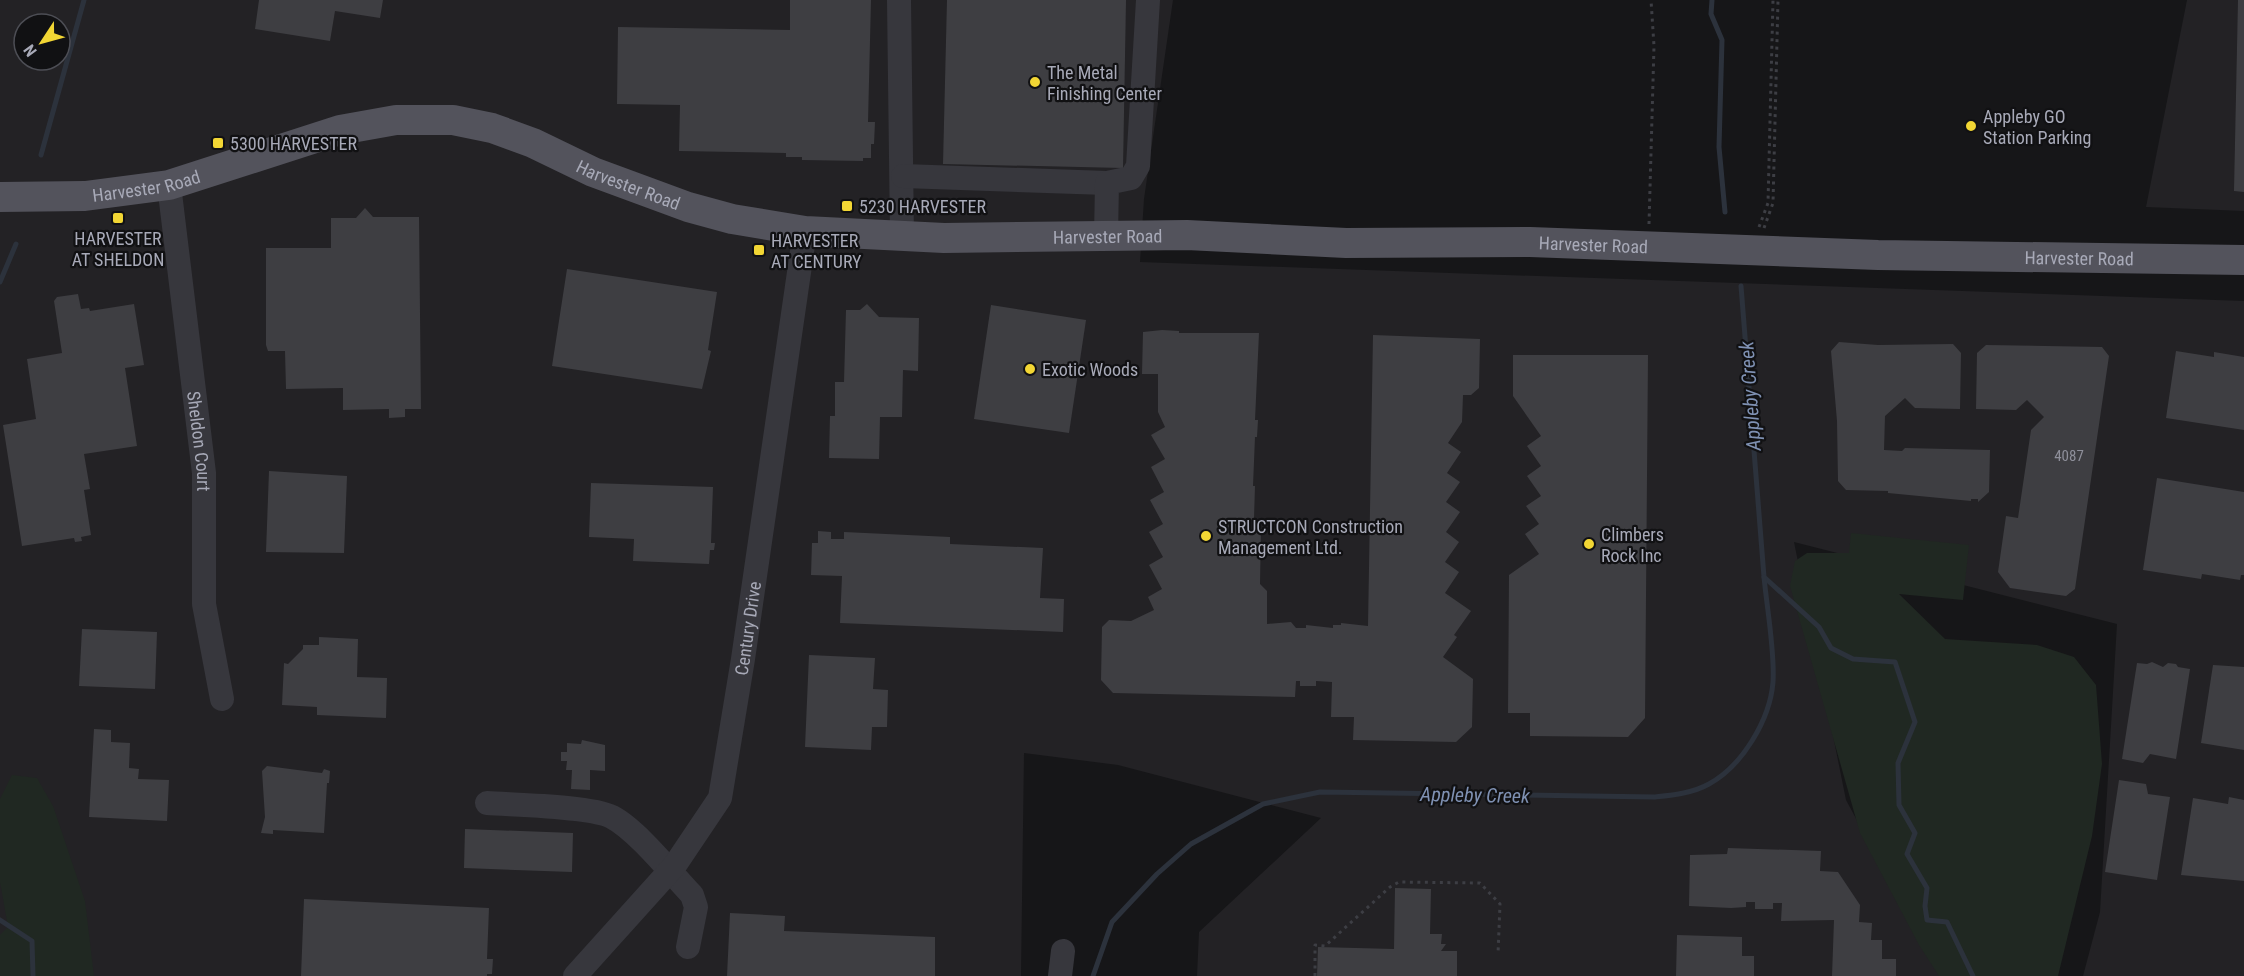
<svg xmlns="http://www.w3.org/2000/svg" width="2244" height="976" viewBox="0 0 2244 976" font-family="'Roboto Condensed',sans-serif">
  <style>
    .built { fill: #232225; fill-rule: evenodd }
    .green { fill: #202822 }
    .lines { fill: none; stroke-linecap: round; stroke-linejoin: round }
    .stream { stroke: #2c323c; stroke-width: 5 }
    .building { fill: #3e3e42 }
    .path { stroke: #3d3e44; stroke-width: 3; stroke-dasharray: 3 4.5; stroke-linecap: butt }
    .minor { stroke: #37373d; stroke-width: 24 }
    .major { stroke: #53535c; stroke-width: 30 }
    .poi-dot { fill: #f2d634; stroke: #111113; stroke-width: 2 }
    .labels { text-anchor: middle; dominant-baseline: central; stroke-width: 4.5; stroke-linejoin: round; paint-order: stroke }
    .number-label { font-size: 15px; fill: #8e8f9a }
    .poi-label { font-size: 18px; fill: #a8aab8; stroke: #111113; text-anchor: start }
    .street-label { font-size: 18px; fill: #a8aab8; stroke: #111113 }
    .water-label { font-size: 20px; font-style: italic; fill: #7f91b3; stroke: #111113 }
  </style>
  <rect width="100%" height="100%" fill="#161618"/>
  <g class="built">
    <path d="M0 0H1173L1144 199 1140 262 2244 301V976H2083L2100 912 2117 624 1794 542 1846 800 1941 976H1197L1199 932 1321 818 1118 765 1024 753 1021 976H0ZM24 24H60V60H24Z"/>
    <path d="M2187 0H2244V211L2146 207Z"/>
  </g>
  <g class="green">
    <path d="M1851 533 1969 545 1963 600 1899 594 1945 639 2037 645 2074 657 2096 685 2102 764 2092 836 2058 976H1939L1919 945 1860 833 1790 586 1795 561 1807 553H1849Z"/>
    <path d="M12 775 37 778 53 806 85 901 94 976H0V935L8 927 0 882V799Z"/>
  </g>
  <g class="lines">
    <g class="stream">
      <path d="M1712 0 1711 14 1722 40 1719 147 1725 212"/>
      <path d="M41 155 84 0"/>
      <path d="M0 282 16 244"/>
      <path d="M1741 286 1764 577 1819 627 1831 648 1853 659 1895 662 1915 722 1898 763 1899 805 1915 833 1907 854 1927 888 1925 906 1927 920 1947 922 1973 976"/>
      <path d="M0 920 32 941 33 976"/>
      <path d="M1093 976 1112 922 1157 874 1191 844 1263 804 1320 792 1655 797C1673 795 1693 793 1709 784 1742 766 1770 720 1773 682 1775 652 1767 609 1764 577"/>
    </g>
  </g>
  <g class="building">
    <path d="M259 0H383L380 18 335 11 330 41 255 29Z"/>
    <path d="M790 0H871L868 122H875L874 144H871V158H863V161L802 160V157H786V153L679 151 680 105 617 104 618 27 790 30Z"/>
    <path d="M947 0H1126L1123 168 943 164Z"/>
    <path d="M2238 0H2244V192L2234 191Z"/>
    <path d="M365 208 373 217H419L421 409H405V417L389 418V409L343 410V388L286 389 285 351H268L266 345V248H331V218H356Z"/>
    <path d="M567 269 717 292 708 350 711 351 702 389 552 366Z"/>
    <path d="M78 294 81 309 89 308 90 311 134 304 144 365 125 368 137 446 84 454 90 489 84 490 91 535 81 537 82 541 75 542 74 538 22 546 3 425 36 419 27 359 62 353 54 301 57 297Z"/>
    <path d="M867 304 879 317 919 318 918 371 903 370 902 417H880L879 459 829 458 830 416H835V382H844L846 310H860Z"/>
    <path d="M991 305 1086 320 1069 433 974 419Z"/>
    <path d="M1162 330 1179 331V333H1259L1255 420H1258L1257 437H1255L1253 486H1255L1254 518 1261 526 1260 584 1267 591V624L1291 622 1296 628H1306V625L1333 628V625H1341V623L1368 626 1373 335 1480 339 1479 388 1471 395H1463L1462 422 1448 443 1461 452 1447 473 1460 482 1446 502 1460 512 1446 532 1459 542 1445 562 1459 572 1445 593 1471 611 1454 635 1457 637 1443 657 1473 679 1472 727 1456 742 1353 740 1354 717H1331L1332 682 1316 681V686H1300V681H1296L1295 697 1113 693 1101 680 1102 627 1109 620 1131 621 1154 610 1148 597 1162 589 1149 565 1163 557 1149 532 1163 524 1150 500 1164 492 1151 467 1165 459 1151 435 1165 427 1158 412V374H1142L1143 332Z"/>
    <path d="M1839 342 1878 345 1953 344 1961 353 1960 409 1915 408 1905 398 1885 416 1884 450 1902 451 1905 448 1990 450 1989 492 1978 502V499H1971V501L1888 493V491L1846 490 1838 481 1837 421 1831 351Z"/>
    <path d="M1986 345 2102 347 2109 356 2075 589 2066 596 2010 588 1998 572 2006 516 2018 518 2031 430 2044 417 2027 400 2016 410 1976 409 1977 353Z"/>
    <path d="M2176 351 2214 357V352L2244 357V430L2166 418Z"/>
    <path d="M1513 355H1648L1645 718 1628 737 1530 736V713H1508L1509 575 1539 554 1525 534 1539 524 1526 506 1541 496 1527 476 1541 466 1527 446 1541 436 1513 396Z"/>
    <path d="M269 471 347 476 344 553 266 552Z"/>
    <path d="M2157 478 2244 492V575H2241L2240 580 2202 574 2201 579 2143 570Z"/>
    <path d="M591 483 713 487 711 543H715L714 550H710L709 564 633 561 634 539 589 537Z"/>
    <path d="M818 531 831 532V539H844V532L950 537V544L1043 548 1040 598 1064 599 1063 632 840 623 842 576 811 575 812 543H818Z"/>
    <path d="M82 629 157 632 155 689 79 686Z"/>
    <path d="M319 637 358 639 357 677 387 678 386 718 317 715V707L282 705 284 663 288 664 303 649V645H319Z"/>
    <path d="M809 655 875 658 873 689 888 690 887 727H872L871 750 805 747Z"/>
    <path d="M2152 662 2163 667 2168 663 2176 664 2178 667 2190 669 2176 759 2150 754 2143 763 2122 759 2137 663 2147 664Z"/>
    <path d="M2213 665 2244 667V750L2201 743Z"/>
    <path d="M94 729 111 730V742L130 743 129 768 139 769 138 779 169 780 167 821 89 817Z"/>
    <path d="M582 740 605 745V771L590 770V790L571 789 572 770H566L567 761H561V752H567V743L581 744Z"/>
    <path d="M267 766 313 772 322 773 324 769 330 771 329 783H327L324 833 273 830V834L261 833 265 817 262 771Z"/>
    <path d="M2119 780 2146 784 2148 794 2170 797 2157 880 2105 872Z"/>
    <path d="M2229 797 2244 800V881L2181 875 2193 798 2228 804Z"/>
    <path d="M465 829 573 833 572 872 464 868Z"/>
    <path d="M1728 848 1821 851 1820 871 1838 872 1860 905 1859 922 1872 923 1871 940H1882V959H1896V976H1832L1834 920 1781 921 1782 903H1773V909H1755V902H1746V907L1731 908 1689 906 1690 855 1727 854Z"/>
    <path d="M1395 888 1431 889 1430 934H1442L1441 944H1446L1441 951H1457V976H1317L1318 947 1394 949Z"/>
    <path d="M304 899 489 908 487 959H493L492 974H487V976H301Z"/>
    <path d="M730 913 785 916 784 931 935 937V976H727Z"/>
    <path d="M1677 935 1742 937V956H1754V976H1676Z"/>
  </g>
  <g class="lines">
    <g class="path">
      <path d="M1649 224 1654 46 1651 0"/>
      <path d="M1759 227 1768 203 1773 0"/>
      <path d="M1764 228 1773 203 1778 0"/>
      <path d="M1315 976V945L1325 946 1390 887 1399 882 1480 883 1500 904 1498 954"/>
    </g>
    <g class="minor">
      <path d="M899 0 902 236"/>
      <path d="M903 176 1107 183"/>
      <path id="s1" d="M169 185 204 473V604L222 699"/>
      <path d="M1106 236 1107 183 1131 178 1138 166 1148 0"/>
      <path d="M487 803C515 805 591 806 612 817 637 830 672 874 692 895L696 907 688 947"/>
      <path id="s2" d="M575 976 675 865 720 798 743 659 805 231"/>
      <path d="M1060 976 1063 951"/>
    </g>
    <path class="major" id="s3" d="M0 197 85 196 169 185 340 130 396 120H453L492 128 533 143 593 172 688 207 732 219 805 231 944 238 1187 235 1346 243 1530 242 1878 255 2244 260"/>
  </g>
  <g class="poi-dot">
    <circle cx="1035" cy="82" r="6"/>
    <circle cx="1971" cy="126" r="6"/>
    <rect x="212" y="137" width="12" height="12" rx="3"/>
    <rect x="841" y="200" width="12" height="12" rx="3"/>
    <rect x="112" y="212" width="12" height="12" rx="3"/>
    <rect x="753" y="244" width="12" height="12" rx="3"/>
    <circle cx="1030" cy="369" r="6"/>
    <circle cx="1206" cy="536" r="6"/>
    <circle cx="1589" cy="544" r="6"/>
  </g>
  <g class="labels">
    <g class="number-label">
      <text x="2069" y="456">4087</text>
    </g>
    <g class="poi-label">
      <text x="1047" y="72">The Metal<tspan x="1047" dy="21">Finishing Center</tspan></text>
      <text x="1983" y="116">Appleby GO<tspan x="1983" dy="21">Station Parking</tspan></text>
      <text x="230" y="143">5300 HARVESTER</text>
      <text x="859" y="206">5230 HARVESTER</text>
      <text x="118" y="238" text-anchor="middle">HARVESTER<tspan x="118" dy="21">AT SHELDON</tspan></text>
      <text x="771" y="240">HARVESTER<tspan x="771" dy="21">AT CENTURY</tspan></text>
      <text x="1042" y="369">Exotic Woods</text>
      <text x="1218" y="526">STRUCTCON Construction<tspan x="1218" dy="21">Management Ltd.</tspan></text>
      <text x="1601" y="534">Climbers<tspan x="1601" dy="21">Rock Inc</tspan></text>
    </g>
    <g class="street-label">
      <text stroke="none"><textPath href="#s3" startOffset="651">Harvester Road</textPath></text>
      <text stroke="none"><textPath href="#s3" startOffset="147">Harvester Road</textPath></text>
      <text stroke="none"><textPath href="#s3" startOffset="1137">Harvester Road</textPath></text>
      <text stroke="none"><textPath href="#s3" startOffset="1623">Harvester Road</textPath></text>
      <text stroke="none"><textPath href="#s3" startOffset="2109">Harvester Road</textPath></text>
      <text stroke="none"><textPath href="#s1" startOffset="258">Sheldon Court</textPath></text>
      <text stroke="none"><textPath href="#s2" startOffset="402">Century Drive</textPath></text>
    </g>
    <g class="water-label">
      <text transform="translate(1750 396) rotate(-94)">Appleby Creek</text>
      <text transform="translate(1475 795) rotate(1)">Appleby Creek</text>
    </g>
  </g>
  <g transform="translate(42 42) rotate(234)"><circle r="28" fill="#111113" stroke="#4d4e55" stroke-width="1.5"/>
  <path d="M0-4.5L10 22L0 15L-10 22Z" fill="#f2d634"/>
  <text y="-9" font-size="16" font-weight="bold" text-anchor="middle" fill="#a8aab8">N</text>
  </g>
</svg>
